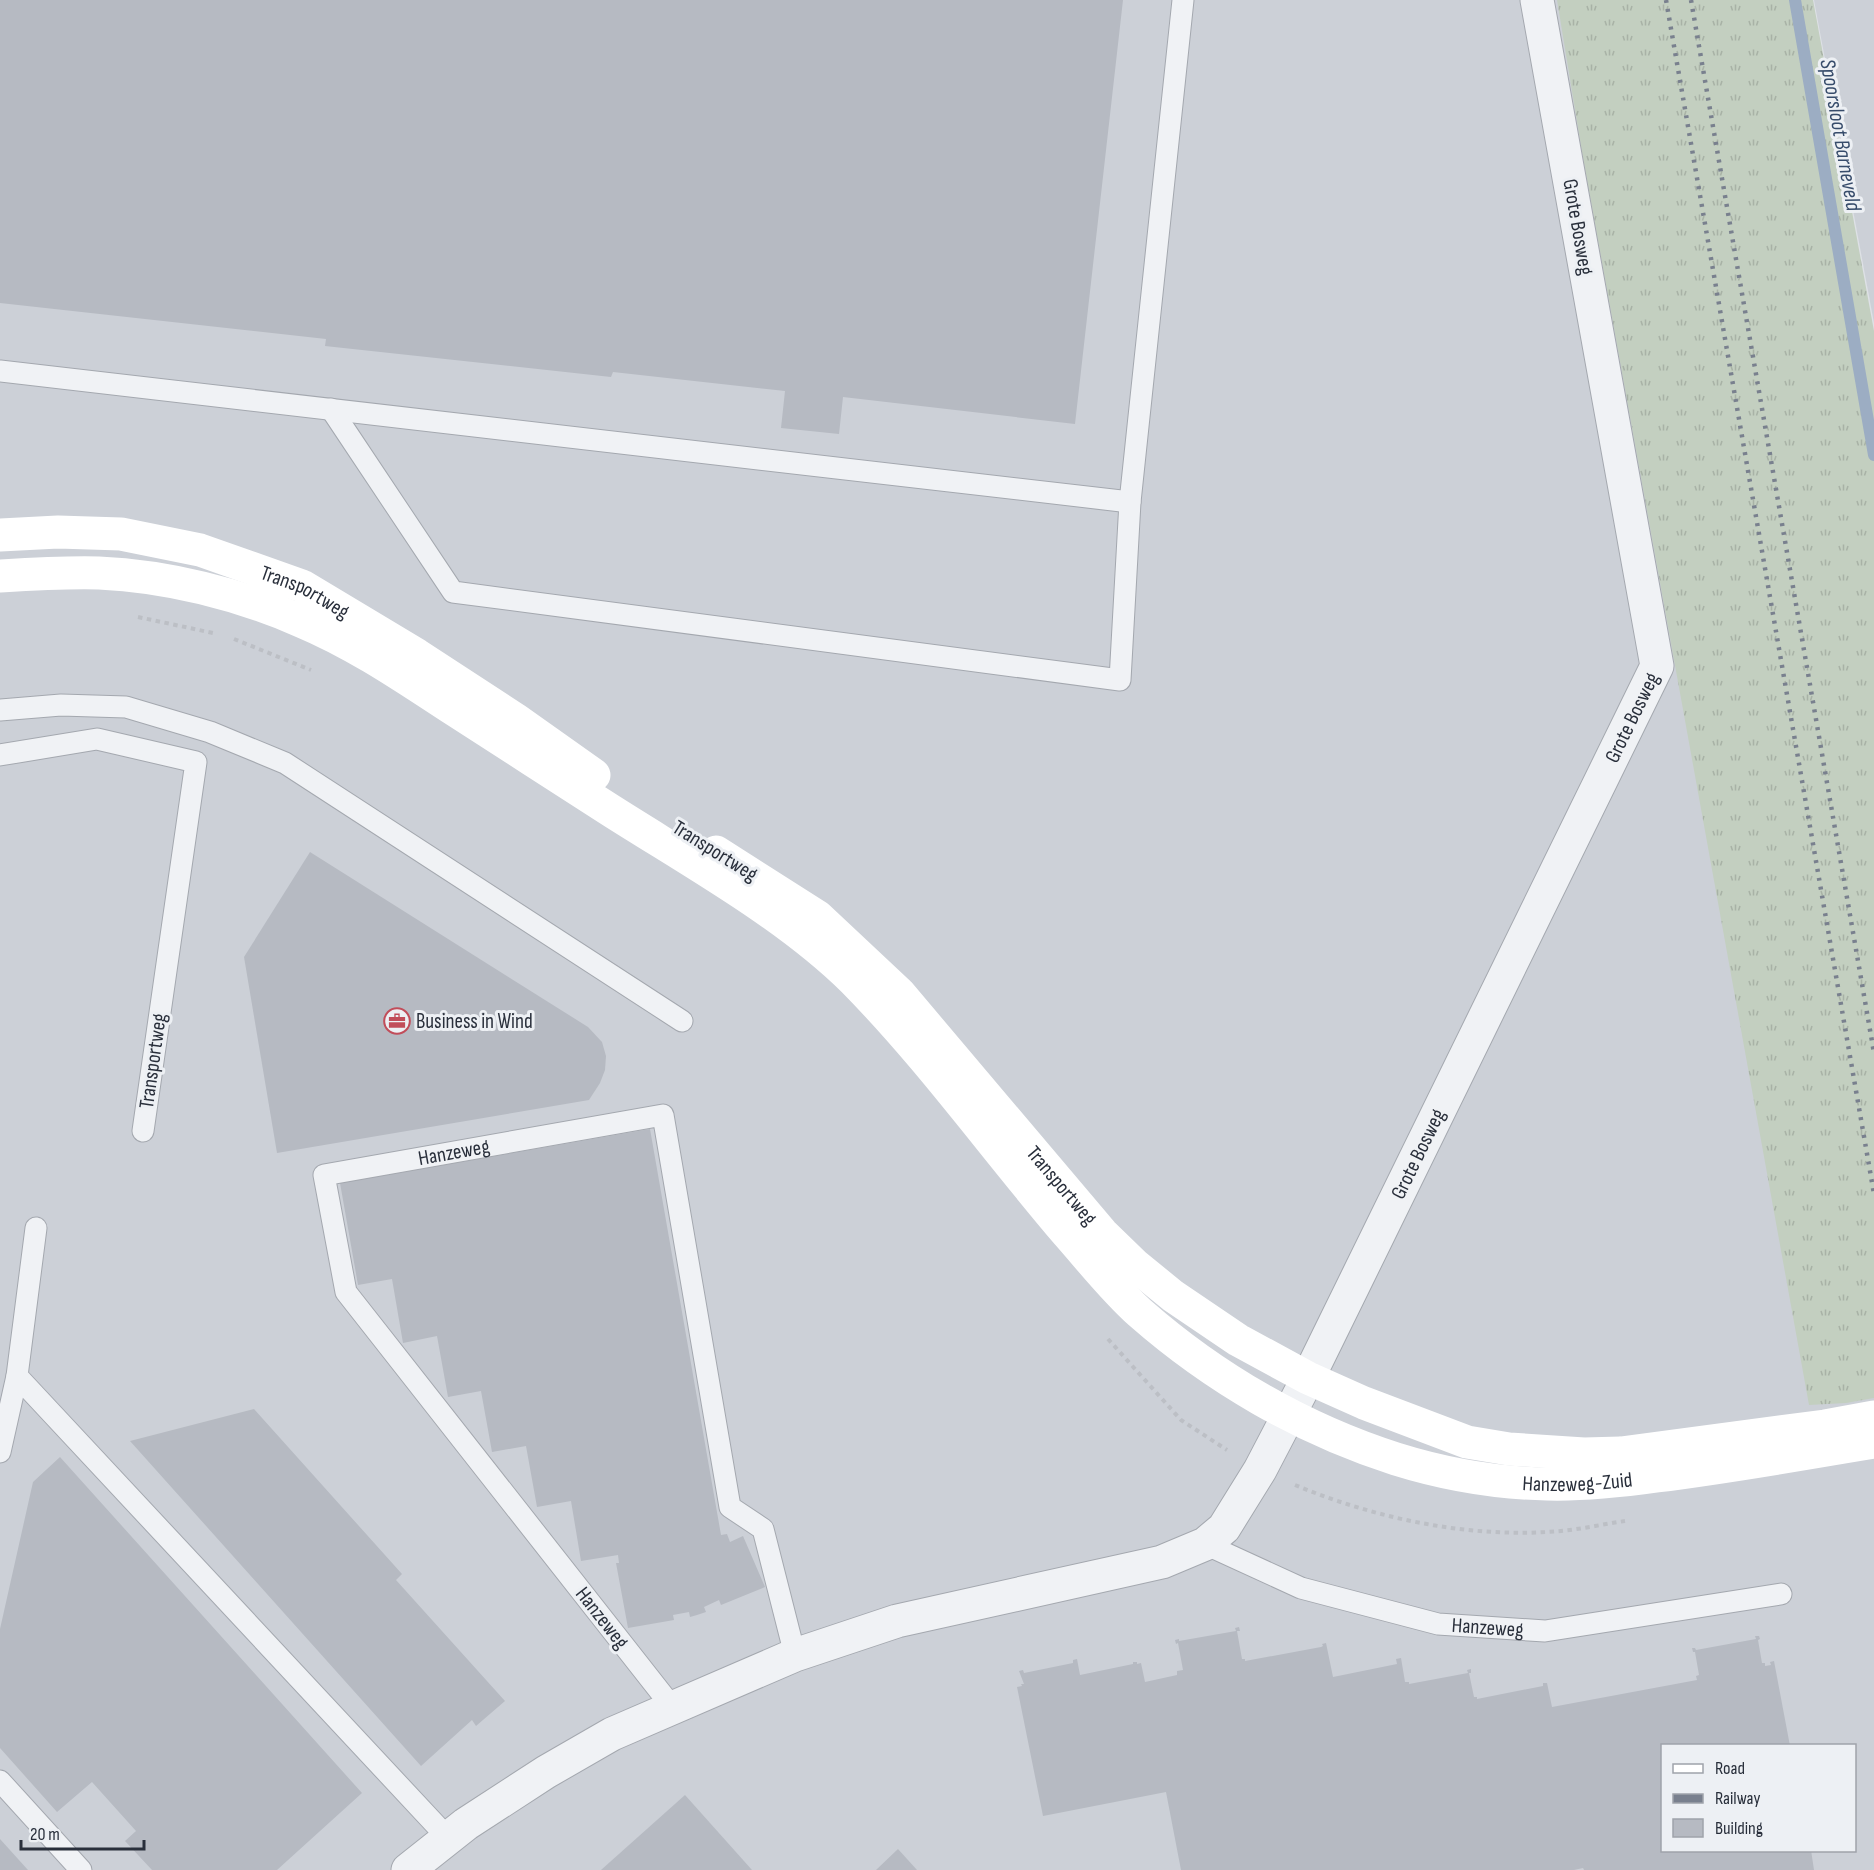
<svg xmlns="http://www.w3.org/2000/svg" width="1874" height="1870" viewBox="0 0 1874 1870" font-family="'Sofia Sans Condensed',sans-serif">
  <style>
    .built { fill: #ccd0d7; fill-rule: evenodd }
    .grass { fill: url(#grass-tufts) }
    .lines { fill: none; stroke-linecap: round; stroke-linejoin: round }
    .stream { stroke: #9cadc3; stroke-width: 12 }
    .building { fill: #b6bac2 }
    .lane-casing { stroke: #a4a8af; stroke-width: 23 }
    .street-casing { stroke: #a4a8af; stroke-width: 35 }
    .path { stroke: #bcbfc5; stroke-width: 4; stroke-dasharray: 4.5 4.5; stroke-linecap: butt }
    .lane { stroke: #f0f2f5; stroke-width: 21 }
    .street { stroke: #f0f2f5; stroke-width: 33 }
    .secondary { stroke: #fff; stroke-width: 33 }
    .rail { stroke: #79808e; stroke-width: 4.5; stroke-dasharray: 3 6; stroke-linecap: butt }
    .labels { text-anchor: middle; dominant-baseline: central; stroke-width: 6; stroke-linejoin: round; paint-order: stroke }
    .street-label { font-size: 21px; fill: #292f3b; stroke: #edf0f4 }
    .poi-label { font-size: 21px; fill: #292f3b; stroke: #edf0f4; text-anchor: start }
    .water-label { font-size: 22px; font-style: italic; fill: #374c6b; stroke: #edf0f4 }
  </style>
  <defs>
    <pattern id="grass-tufts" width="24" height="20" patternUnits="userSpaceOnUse" patternTransform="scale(1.5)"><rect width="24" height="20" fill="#c3cfc0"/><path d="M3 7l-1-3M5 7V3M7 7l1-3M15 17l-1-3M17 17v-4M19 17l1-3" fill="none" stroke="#a8b2a6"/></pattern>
  </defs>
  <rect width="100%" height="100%" fill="#dee1e6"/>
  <g class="built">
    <path d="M0 0H1578L1874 1396V1870H0ZM1662 1746H1854V1850H1662Z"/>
    <path d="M1814 0H1874V323Z"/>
  </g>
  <path class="grass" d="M1557 0H1813L1874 331V1398L1846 1403 1809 1405 1582 152Z"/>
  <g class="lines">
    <path class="stream" d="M1795 0 1874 455"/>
  </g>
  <g class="building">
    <path d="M0 0H1123L1075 424 843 397 839 434 781 428 785 391 613 372 611 377 325 346 326 339 0 303Z"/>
    <path d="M310 852 588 1027 602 1042 606 1056 605 1070 600 1083 589 1100 277 1153 244 957Z"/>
    <path d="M650 1129 721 1535 727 1534 730 1542 743 1536 765 1587 721 1605 719 1600 704 1607 706 1612 697 1615 690 1617 689 1612 673 1615 674 1620 628 1628 616 1563H619L618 1555 581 1561 571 1501 537 1507 526 1446 492 1452 481 1391 448 1397 437 1336 403 1343 392 1279 358 1285 340 1183Z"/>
    <path d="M254 1409 402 1574 396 1580 505 1701 476 1726 472 1720 421 1766 130 1441Z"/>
    <path d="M60 1457 362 1793 277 1870H152L125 1841 136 1831 92 1782 57 1812 0 1748V1629L33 1482Z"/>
    <path d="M1239 1627 1240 1631H1237L1242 1659H1245V1661L1321 1647 1323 1646 1322 1644 1326 1643 1333 1677 1397 1664 1396 1659 1401 1658 1405 1682H1409V1684L1468 1673 1467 1670 1471 1669V1673H1469L1474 1697H1477V1699L1543 1686V1683H1547L1552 1707 1697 1680 1696 1676 1699 1675 1695 1652H1693L1692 1648H1695L1696 1650 1756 1639 1755 1636H1759L1760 1639 1758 1640 1762 1663H1765V1666L1771 1665 1770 1662 1774 1661 1790 1746H1662V1850H1811L1814 1870H1584L1583 1868 1574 1870H1181L1166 1792 1043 1816 1017 1687 1022 1686 1021 1684H1024L1019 1671 1023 1670 1024 1673 1073 1663V1660L1077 1659 1080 1675 1133 1664V1662H1137V1664L1141 1663 1145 1682 1177 1675V1671L1183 1670 1178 1643 1176 1644 1175 1640 1179 1639V1641L1236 1631 1235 1628Z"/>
    <path d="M685 1795 752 1870H601Z"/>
    <path d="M0 1839 28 1870H0Z"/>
    <path d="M898 1849 917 1870H876Z"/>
  </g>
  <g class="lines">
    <g class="lane-casing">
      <g id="lane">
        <path d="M0 371 1130 502"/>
        <path d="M331 409 453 592 1120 680 1130 502 1183 0"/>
        <path d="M0 710 61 705 126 707 210 732 285 763 682 1021"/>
        <path d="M0 755 97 739 196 762 143 1131"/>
        <path d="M36 1228 17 1376 448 1838"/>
        <path d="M0 1452 17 1376"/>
        <path id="s1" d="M1205 1544 1301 1588 1438 1624 1545 1631 1781 1594"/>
        <path id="s2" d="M673 1708 346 1292 324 1175 663 1115 730 1507 763 1529 795 1655"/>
        <path d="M0 1781 81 1870"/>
      </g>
    </g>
    <g class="street-casing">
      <g id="street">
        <path id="s3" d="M408 1870 466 1824 546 1772 612 1734 795 1655 897 1621 1162 1562 1205 1544 1224 1528 1260 1470 1308 1378 1657 666 1537 0"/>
      </g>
    </g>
    <g class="path">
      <path d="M138 617 213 633"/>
      <path d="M234 639 311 670"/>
      <path d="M1108 1339 1181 1420 1227 1450"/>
      <path d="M1295 1485C1377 1519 1471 1539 1561 1531 1582 1529 1604 1524 1625 1521"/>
    </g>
    <use href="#lane" class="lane"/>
    <use href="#street" class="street"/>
    <g class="secondary">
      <path id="s4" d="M0 535 58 532 121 534 200 550 302 586 417 655 515 719 594 775"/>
      <path id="s5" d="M0 576C33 574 66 572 99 573 167 576 239 594 301 621 356 644 404 677 453 709 505 743 558 776 610 810 690 861 786 914 853 980 930 1058 995 1149 1066 1232 1090 1259 1113 1289 1140 1313 1214 1378 1302 1429 1396 1459 1444 1474 1497 1483 1547 1484 1584 1485 1621 1481 1657 1476 1730 1467 1802 1454 1874 1442"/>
      <path id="s6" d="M716 852 818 917 899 993 1102 1233 1135 1265 1173 1296 1238 1340 1308 1378 1364 1403 1467 1442 1509 1449 1584 1454 1621 1453 1825 1426 1874 1417"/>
    </g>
    <g class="rail">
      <path d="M1666 0 1874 1194"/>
      <path d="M1691 0 1874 1053"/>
    </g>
  </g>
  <defs>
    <g id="office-ring" transform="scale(1.35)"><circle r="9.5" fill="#edf0f4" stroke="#c14d5a" stroke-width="1.5"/><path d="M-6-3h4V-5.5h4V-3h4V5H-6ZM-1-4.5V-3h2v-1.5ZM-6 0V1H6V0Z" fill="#c14d5a"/></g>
  </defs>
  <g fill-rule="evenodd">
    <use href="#office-ring" x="397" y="1021"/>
  </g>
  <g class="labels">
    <g class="street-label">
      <text transform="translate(1578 227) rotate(80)">Grote Bosweg</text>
      <text stroke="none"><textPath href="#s4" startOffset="315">Transportweg</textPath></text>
      <text stroke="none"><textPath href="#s3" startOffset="1803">Grote Bosweg</textPath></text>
      <text transform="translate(715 851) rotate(32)">Transportweg</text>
      <text transform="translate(153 1061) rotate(-82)">Transportweg</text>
      <text stroke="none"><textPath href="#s2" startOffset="780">Hanzeweg</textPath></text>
      <text stroke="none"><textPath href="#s3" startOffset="1317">Grote Bosweg</textPath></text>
      <text stroke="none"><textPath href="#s6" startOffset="484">Transportweg</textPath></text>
      <text stroke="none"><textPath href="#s5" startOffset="1888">Hanzeweg-Zuid</textPath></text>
      <text transform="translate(602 1618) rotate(52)">Hanzeweg</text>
      <text stroke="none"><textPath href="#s1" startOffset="297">Hanzeweg</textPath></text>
    </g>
    <g class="poi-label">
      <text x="416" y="1021">Business in Wind</text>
    </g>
    <g class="water-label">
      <text transform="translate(1840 135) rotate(80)">Spoorsloot Barneveld</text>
    </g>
  </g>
  <rect x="1661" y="1744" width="195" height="108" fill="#edf0f4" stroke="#9fa3aa" stroke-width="1.5"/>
  <rect x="1673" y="1764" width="30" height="9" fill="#ffffff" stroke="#9fa3aa" stroke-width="1.5"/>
  <text x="1715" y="1774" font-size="18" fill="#292f3b">Road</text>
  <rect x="1673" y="1794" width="30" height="9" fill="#79808e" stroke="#9fa3aa" stroke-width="1.5"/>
  <text x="1715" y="1804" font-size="18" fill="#292f3b">Railway</text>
  <rect x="1673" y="1819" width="30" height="18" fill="#b6bac2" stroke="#9fa3aa" stroke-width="1.5"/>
  <text x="1715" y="1834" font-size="18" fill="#292f3b">Building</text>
  <path d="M21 1840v9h123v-9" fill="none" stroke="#292f3b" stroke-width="3"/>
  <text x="30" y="1840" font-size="18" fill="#292f3b" stroke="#edf0f4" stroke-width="4.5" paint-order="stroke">20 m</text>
</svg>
